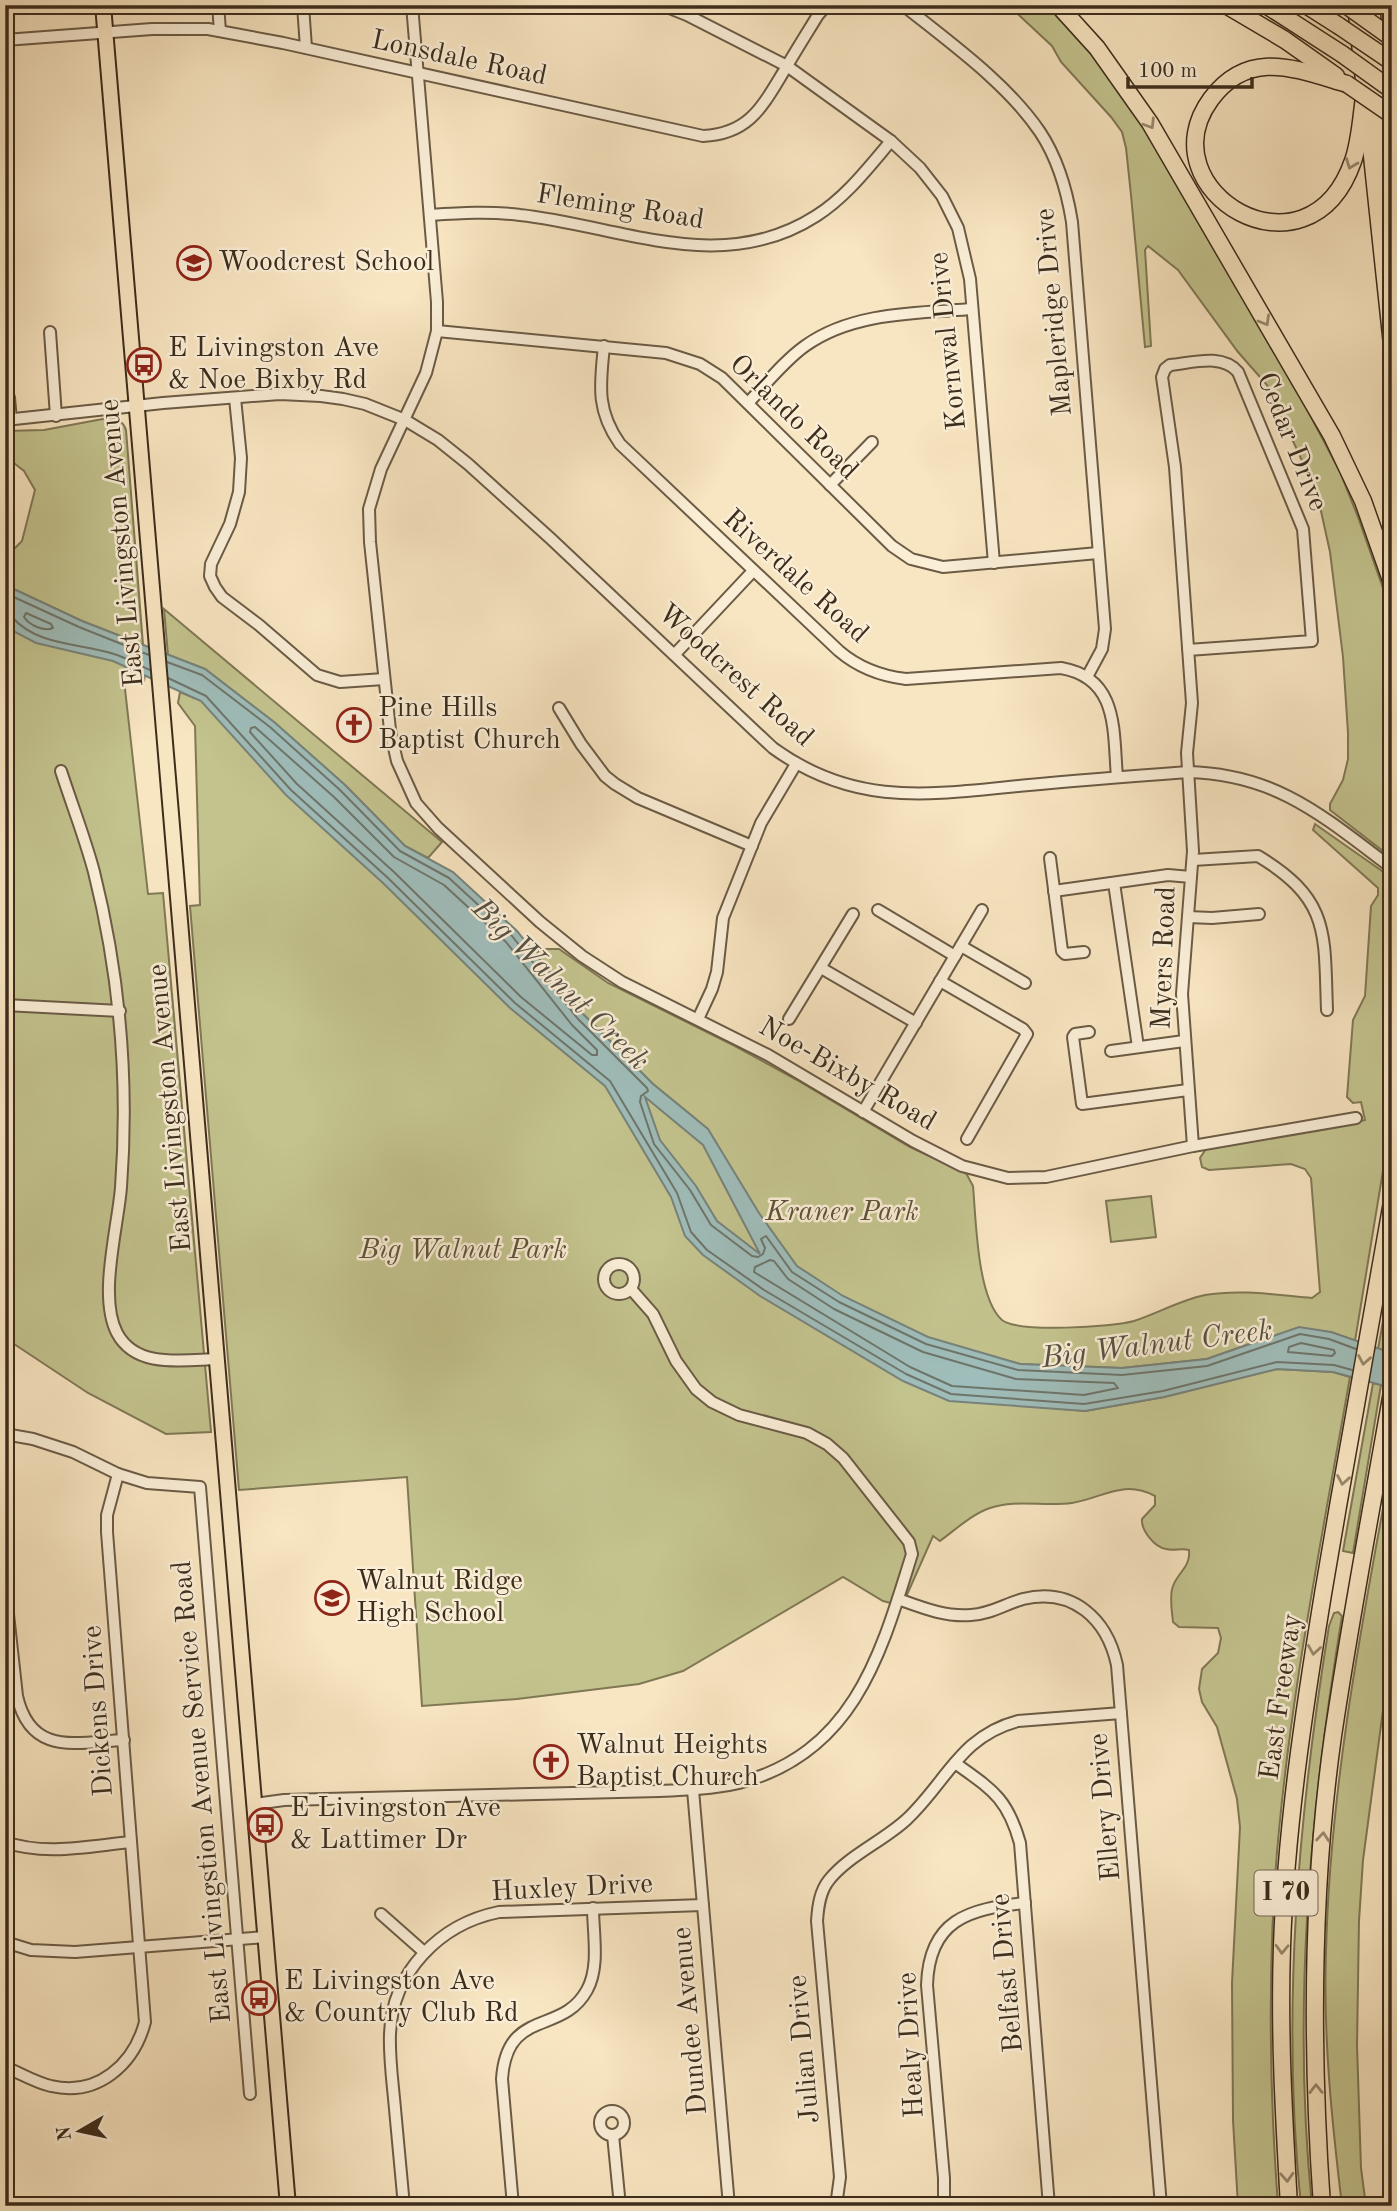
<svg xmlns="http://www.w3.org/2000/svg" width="1397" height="2211" viewBox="0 0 1397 2211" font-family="'Old Standard TT',serif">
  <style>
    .green { fill: #c3c38e; stroke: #807855; stroke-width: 2 }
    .water { fill: #9fbdba; stroke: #77837b; stroke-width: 2; fill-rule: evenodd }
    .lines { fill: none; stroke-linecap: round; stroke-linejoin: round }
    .shore { stroke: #6e756b; stroke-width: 2 }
    .minor-casing { stroke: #6b5b45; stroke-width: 14 }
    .major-casing { stroke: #3c2d1c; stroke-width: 18 }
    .highway-casing { stroke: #3c2d1c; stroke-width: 19 }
    .minor { stroke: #faeed7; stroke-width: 10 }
    .major { stroke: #f8e5c1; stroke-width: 14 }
    .highway { stroke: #f8e5c1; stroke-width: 16 }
    .highway-bridge-casing { stroke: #3c2d1c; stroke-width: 19; stroke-linecap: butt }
    .highway-bridge { stroke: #f8e5c1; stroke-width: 16 }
    .oneway { stroke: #9a896e }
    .labels { text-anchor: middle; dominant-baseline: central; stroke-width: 5; stroke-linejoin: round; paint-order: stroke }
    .shield { fill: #faeed7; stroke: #756754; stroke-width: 2 }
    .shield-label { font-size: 26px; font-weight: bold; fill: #3c2d1c }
    .street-label { font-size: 28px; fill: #3c2d1c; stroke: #faeed7 }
    .poi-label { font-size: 28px; fill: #3c2d1c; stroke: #faeed7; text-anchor: start }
    .park-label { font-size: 28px; font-style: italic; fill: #5e5238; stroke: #faeed7 }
    .water-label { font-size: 30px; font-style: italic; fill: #555144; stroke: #faeed7 }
  </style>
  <rect width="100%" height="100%" fill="#f8e5c1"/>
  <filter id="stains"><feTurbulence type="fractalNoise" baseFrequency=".00286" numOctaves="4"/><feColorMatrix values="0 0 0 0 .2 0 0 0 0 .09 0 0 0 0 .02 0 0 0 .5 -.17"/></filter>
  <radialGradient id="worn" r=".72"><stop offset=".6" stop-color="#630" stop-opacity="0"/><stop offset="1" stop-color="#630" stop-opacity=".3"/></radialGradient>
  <g class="green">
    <path d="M1008 5H1052L1124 92 1300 396 1340 472 1358 517 1384 591 1392 624V858L1330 810V804L1343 780 1348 759V733L1343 657 1330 552 1317 493 1267 385 1238 352 1178 270 1148 246 1145 250 1151 346 1145 347 1131 195 1126 148 1122 132 1111 117 1061 62 1052 46Z"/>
    <path d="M108 418C118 419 123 421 126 430L143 645 82 621 5 585V549L15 548 22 541 35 490 24 471 5 456V431L44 430Z"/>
    <path d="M164 609 442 842 428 858 405 846 345 785 274 722 205 669 168 655Z"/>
    <path d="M5 611 145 675 144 681 124 680 148 894 163 893 211 1432 166 1434 88 1393 5 1338Z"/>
    <path d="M194 688 651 1116 644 1096 697 1120 653 1084 584 1015 536 955 539 949H559L608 983 733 1045 797 1080 910 1147 966 1173 973 1186C976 1219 977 1298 1002 1320 1018 1333 1113 1327 1134 1321 1158 1313 1181 1300 1205 1295 1240 1289 1277 1295 1312 1298L1320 1292 1311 1178 1305 1169 1291 1164 1209 1170 1202 1167 1200 1158 1206 1149C1258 1136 1313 1135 1365 1120L1361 1102 1353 1103 1347 1097 1353 1020 1365 996 1371 906 1378 895V888L1313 830 1315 824 1392 878V1116L1355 1341 1331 1332 1269 1337 1207 1359 1122 1368 1020 1364 956 1346 1031 1406 1085 1411 1164 1397 1277 1369 1333 1372 1350 1377C1321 1543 1287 1710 1275 1878 1268 1987 1270 2097 1278 2206H1238L1233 2120 1232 1983 1240 1827 1237 1799 1217 1727 1202 1702 1199 1689 1202 1669 1218 1653 1221 1638 1218 1628 1179 1627 1173 1622C1172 1611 1169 1596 1173 1586 1178 1572 1191 1567 1189 1550 1181 1548 1174 1551 1166 1549 1154 1547 1141 1530 1142 1519L1155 1505V1496C1123 1479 1103 1498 1072 1503 1045 1507 1016 1499 990 1508 972 1514 955 1530 940 1541L933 1536 902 1606 883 1601 843 1577 683 1671 639 1684 517 1699 422 1706 407 1477 239 1490 190 906 200 905 195 726 178 703 180 692 194 698Z"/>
    <path d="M1151 1196 1156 1237 1111 1242 1106 1201Z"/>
    <path d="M1392 1271V1323L1387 1352 1378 1349Z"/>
    <path d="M1373 1383 1381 1385 1353 1553 1343 1551Z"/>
    <path d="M1392 1460V1643L1363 1860 1359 1921 1357 2045 1361 2168 1366 2206H1342C1332 2122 1323 2037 1326 1952 1330 1786 1362 1622 1392 1460Z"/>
    <path d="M1338 1612 1342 1616C1310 1811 1292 2008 1312 2206H1301C1281 2013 1298 1817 1329 1626L1334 1613Z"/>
  </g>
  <path class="water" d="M5 585 82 621 205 669 274 722 345 785 405 846 453 872 517 931 584 1015 653 1084 708 1129 759 1213 797 1266 843 1296 928 1337 1020 1364 1122 1368 1207 1359 1299 1327 1331 1332 1392 1353V1388L1333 1372 1277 1369 1164 1397 1085 1411 949 1401 903 1381 760 1296 703 1255 685 1236 671 1197 605 1086 510 1008 383 883 286 795 201 701 113 661 36 643 15 632 5 618ZM645 1097 703 1145 760 1254 717 1221 696 1186 660 1140Z"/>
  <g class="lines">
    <g class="shore">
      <path d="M5 593 79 627 149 655"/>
      <path d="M26 613 51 624 53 628C44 632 29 625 24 617Z"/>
      <path d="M5 615 12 617C37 646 80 643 114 654 127 658 138 665 150 670"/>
      <path d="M167 662 202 675 270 727 340 790 400 851 449 878 512 936 578 1019 647 1088 648 1091 641 1096 640 1102 654 1144 690 1190 711 1225 752 1256 758 1257 763 1254 765 1248 761 1239 766 1236 792 1272 839 1302 926 1344 1018 1370 1122 1375 1207 1366 1300 1334 1329 1339 1356 1349"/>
      <path d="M168 678 206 696 291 790 388 878 515 1003 610 1081 677 1193 691 1232 707 1250 764 1290 906 1374 951 1394 1084 1404 1163 1391 1277 1362 1334 1365 1352 1370"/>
      <path d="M255 727 334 797 394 857 444 885 506 942 572 1025 597 1050V1055H592L521 997 394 872 297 784 250 732 251 728Z"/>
      <path d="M770 1260 774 1261 788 1279 834 1309 923 1352 1016 1379 1114 1383 1118 1388 1084 1395 952 1386 910 1367 754 1272 755 1267Z"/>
      <path d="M1301 1343 1334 1350 1335 1353 1332 1356 1288 1352 1289 1347Z"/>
    </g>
    <g class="minor-casing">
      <g id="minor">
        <path d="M218 5 220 31"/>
        <path d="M303 5 306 48"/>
        <path d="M412 5 437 302V331L426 373 381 469 369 509 370 542 390 730 397 761 416 803 438 828 540 922 582 956 622 982 768 1055 913 1141 962 1166 1008 1178 1046 1177 1193 1146 1356 1118"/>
        <path d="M662 5 687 15 787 66 891 141 920 168 942 196 958 228 970 279 994 563"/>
        <path d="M903 5C949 42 1007 83 1040 132 1058 159 1067 191 1072 222L1105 629 1102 649 1087 677"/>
        <path d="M5 40 152 29H208L283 43 703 136C749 134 762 107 784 71 795 52 807 33 818 15L827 5"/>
        <path d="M430 215C460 213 490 211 520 215 621 226 721 277 816 216 846 197 868 168 891 141"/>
        <path d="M437 331 666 353 700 364 722 378 892 546 911 559 943 567 1098 553"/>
        <path d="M50 332 56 416"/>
        <path d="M604 346C600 385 596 410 620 444L839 651C859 668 880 676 906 679L1061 668C1119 678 1113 731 1117 777"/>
        <path d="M5 352 8 384"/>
        <path d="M9 398 11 420"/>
        <path d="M235 398 241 458 239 492 230 524 211 564 210 576 215 587 222 597 259 625 317 675 340 682 384 679"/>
        <path d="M748 403C766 384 784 361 805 346 852 312 917 313 972 309"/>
        <path d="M5 420 163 403 280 394 321 396 343 399 365 404 405 420 438 440 468 464 550 538 773 748C857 809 933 794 1029 785 1082 780 1135 776 1188 772 1277 774 1324 817 1392 868"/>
        <path d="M830 485 872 442"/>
        <path d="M1188 650 1312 641 1303 529 1238 372C1222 353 1192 363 1170 365L1165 369 1162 377 1175 467 1192 703 1187 753 1193 851 1182 994 1193 1146"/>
        <path d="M675 654 753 571"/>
        <path d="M559 708 581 744 605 776 615 784 638 798 752 846"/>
        <path d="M61 771C72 805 85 838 94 872 120 976 129 1080 121 1187 118 1227 98 1297 117 1333 136 1369 183 1360 217 1359"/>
        <path d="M1050 858 1062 951 1065 954 1084 952"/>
        <path d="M1193 860 1258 856C1331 900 1324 934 1327 1010"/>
        <path d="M1114 883 1138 1047"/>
        <path d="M1054 891 1168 875 1191 877"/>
        <path d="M878 910 955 956"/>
        <path d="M1188 917 1212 918 1259 914"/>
        <path d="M961 946 1025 983"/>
        <path d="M821 968 916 1023"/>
        <path d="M940 981 1023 1029 1027 1034 967 1139"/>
        <path d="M5 1005 120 1011"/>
        <path d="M698 1019 712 989 717 972 723 918 761 823 796 764"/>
        <path d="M789 1019 853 914"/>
        <path d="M1089 1032 1075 1034 1073 1037 1082 1104 1188 1090"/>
        <path d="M1111 1051 1184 1041"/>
        <path d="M863 1112 982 910"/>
        <circle cx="619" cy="1279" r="15"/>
        <path d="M5 1434 33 1439 73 1452 118 1474 147 1483 200 1487 250 2094"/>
        <path d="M5 1587 17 1696C31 1757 77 1742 124 1740"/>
        <path d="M898 1599C923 1608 945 1617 971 1615 991 1614 1005 1604 1023 1599 1073 1587 1107 1619 1117 1665L1161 2206"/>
        <path d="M955 1763C991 1789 1007 1797 1020 1843L1049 2206"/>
        <path d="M693 1790 729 2206"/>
        <path d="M255 1804 284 1800 659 1791C686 1790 713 1789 739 1783 854 1753 881 1654 912 1554L909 1542 843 1458 827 1444 807 1433 739 1415 712 1402 696 1389 676 1361 653 1314 631 1289"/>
        <path d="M5 1842C45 1856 90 1846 131 1842"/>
        <path d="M381 1914 424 1952"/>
        <path d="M5 1942 31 1950 75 1952 265 1937"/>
        <path d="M5 2067C20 2073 36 2083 51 2086 98 2097 134 2064 145 2022L107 1532V1515L118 1474"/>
        <circle cx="612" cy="2123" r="12"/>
        <path d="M613 2135 620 2206"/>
        <path d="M404 2206C401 2174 398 2142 395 2109 393 2085 389 2059 390 2034 392 1972 440 1924 499 1912L703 1905"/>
        <path d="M513 2206 502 2079C507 2007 562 2036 587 1990 600 1967 593 1933 593 1908"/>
        <path d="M634 2206 679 2203 730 2206"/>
        <path d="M836 2206 840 2177 817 1921C818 1906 820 1891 829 1880 848 1856 883 1841 906 1820 946 1783 960 1736 1018 1721L1121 1713"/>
        <path d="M944 2206V2178L927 1985C929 1920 968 1909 1025 1903"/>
      </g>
    </g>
    <g class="major-casing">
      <path id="major" d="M103 5 288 2206"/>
    </g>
    <g class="highway-casing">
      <g id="highway">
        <path d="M1058 5 1097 48 1150 123 1332 436 1363 501 1392 583"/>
        <path d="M1226 5 1285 40 1336 76"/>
        <path d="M1266 5 1342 54"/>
        <path d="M1306 5 1339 26"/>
        <path d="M1356 5 1392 345"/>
        <path d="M1371 5 1392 230"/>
        <path d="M1347 84C1296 69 1249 48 1211 99 1144 190 1308 290 1353 161 1360 141 1361 118 1364 98"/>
        <path d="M1289 2206C1284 2119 1279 2033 1282 1946 1286 1828 1304 1710 1323 1594 1345 1463 1369 1332 1392 1202"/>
        <path d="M1322 2206C1311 2050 1311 1891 1333 1736 1350 1621 1372 1506 1392 1392"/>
      </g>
    </g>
    <use href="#minor" class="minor"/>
    <use href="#major" class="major"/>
    <use href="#highway" class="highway"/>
    <g class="highway-bridge-casing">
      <g id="highway-bridge">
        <path d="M1346 5 1392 38"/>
        <path d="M1339 26 1392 62"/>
        <path d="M1342 54 1392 90"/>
        <path d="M1347 84 1392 115"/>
      </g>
    </g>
    <use href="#highway-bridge" class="highway-bridge"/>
  </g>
  <defs><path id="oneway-chevron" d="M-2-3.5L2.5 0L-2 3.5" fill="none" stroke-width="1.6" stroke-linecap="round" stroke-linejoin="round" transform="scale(1.75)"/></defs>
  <g class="oneway">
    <use href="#oneway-chevron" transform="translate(1150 124) rotate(58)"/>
    <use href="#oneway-chevron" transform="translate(1351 164) rotate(111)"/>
    <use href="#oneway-chevron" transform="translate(1265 321) rotate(60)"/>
    <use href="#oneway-chevron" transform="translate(1364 1360) rotate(100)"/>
    <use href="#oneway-chevron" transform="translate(1343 1480) rotate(100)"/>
    <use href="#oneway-chevron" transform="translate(1314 1650) rotate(99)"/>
    <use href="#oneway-chevron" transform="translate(1323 1837) rotate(-85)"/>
    <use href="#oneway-chevron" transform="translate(1282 1949) rotate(92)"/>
    <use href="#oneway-chevron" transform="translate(1316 2089) rotate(-91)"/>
    <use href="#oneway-chevron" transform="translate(1287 2177) rotate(87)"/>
  </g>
  <defs>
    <g id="school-ring" transform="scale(1.75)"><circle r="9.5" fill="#faeed7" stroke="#8f2418" stroke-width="1.5"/><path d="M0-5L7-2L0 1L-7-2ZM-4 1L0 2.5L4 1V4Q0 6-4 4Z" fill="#8f2418"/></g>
    <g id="bus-ring" transform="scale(1.75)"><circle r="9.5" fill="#faeed7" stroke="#8f2418" stroke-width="1.5"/><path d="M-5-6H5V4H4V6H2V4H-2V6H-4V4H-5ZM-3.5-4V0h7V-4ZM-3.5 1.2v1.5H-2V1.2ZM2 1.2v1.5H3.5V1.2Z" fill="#8f2418"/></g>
    <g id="church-ring" transform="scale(1.75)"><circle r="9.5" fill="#faeed7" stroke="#8f2418" stroke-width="1.5"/><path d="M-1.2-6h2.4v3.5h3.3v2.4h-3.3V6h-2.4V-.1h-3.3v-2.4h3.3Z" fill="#8f2418"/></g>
  </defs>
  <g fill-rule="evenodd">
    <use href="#school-ring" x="194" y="263"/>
    <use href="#bus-ring" x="144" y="365"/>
    <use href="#church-ring" x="354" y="725"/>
    <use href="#school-ring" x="332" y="1598"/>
    <use href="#church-ring" x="551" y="1762"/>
    <use href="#bus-ring" x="265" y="1825"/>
    <use href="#bus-ring" x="259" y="1998"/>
  </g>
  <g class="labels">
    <rect class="shield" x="1254.5" y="1870.5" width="63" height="45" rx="5"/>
    <g class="shield-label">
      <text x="1286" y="1893">I 70</text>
    </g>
    <g class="street-label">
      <text transform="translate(459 59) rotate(12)">Lonsdale Road</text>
      <text transform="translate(620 208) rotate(9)">Fleming Road</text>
      <text transform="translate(1055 312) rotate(-95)">Mapleridge Drive</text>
      <text transform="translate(949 341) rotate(-96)">Kornwal Drive</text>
      <text transform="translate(793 418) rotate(44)">Orlando Road</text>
      <text transform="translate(1291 442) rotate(68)">Cedar Drive</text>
      <text transform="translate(123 543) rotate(-95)">East Livingston Avenue</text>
      <text transform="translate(795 577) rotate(42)">Riverdale Road</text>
      <text transform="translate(735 676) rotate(42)">Woodcrest Road</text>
      <text transform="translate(1165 958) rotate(-88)">Myers Road</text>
      <text transform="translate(847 1075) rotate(30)">Noe-Bixby Road</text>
      <text transform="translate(171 1108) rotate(-95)">East Livingston Avenue</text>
      <text transform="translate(1282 1697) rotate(-82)">East Freeway</text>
      <text transform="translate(99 1711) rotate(-94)">Dickens Drive</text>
      <text transform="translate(203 1792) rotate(-95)">East Livingstion Avenue Service Road</text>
      <text transform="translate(1106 1807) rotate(-95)">Ellery Drive</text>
      <text transform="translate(572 1889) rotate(-3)">Huxley Drive</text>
      <text transform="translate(1008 1973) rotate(-95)">Belfast Drive</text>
      <text transform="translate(691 2021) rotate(-95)">Dundee Avenue</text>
      <text transform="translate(912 2045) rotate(-93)">Healy Drive</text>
      <text transform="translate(805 2049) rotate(-95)">Julian Drive</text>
    </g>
    <g class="poi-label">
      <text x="218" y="263">Woodcrest School</text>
      <text x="168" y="349">E Livingston Ave<tspan x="168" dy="32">&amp; Noe Bixby Rd</tspan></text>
      <text x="378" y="709">Pine Hills<tspan x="378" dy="32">Baptist Church</tspan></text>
      <text x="356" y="1582">Walnut Ridge<tspan x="356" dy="32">High School</tspan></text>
      <text x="576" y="1746">Walnut Heights<tspan x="576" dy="32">Baptist Church</tspan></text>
      <text x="290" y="1809">E Livingston Ave<tspan x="290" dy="32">&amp; Lattimer Dr</tspan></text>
      <text x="284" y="1982">E Livingston Ave<tspan x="284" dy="32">&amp; Country Club Rd</tspan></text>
    </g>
    <g class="park-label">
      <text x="842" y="1213">Kraner Park</text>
      <text x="463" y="1251">Big Walnut Park</text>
    </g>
    <g class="water-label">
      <text transform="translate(560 985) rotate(44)">Big Walnut Creek</text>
      <text transform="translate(1157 1345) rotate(-7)">Big Walnut Creek</text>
    </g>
  </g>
  <rect width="1397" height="2211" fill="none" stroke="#f8e5c1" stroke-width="28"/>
  <rect x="7" y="7" width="1383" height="2197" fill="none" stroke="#3c2d1c" stroke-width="3.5"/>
  <rect x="14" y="14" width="1369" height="2183" fill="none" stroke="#3c2d1c" stroke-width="2"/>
  <g transform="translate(80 2131) rotate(261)" stroke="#faeed7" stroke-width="5" paint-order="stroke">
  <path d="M0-5L12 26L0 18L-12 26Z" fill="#3c2d1c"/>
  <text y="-10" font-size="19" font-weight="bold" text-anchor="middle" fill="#3c2d1c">N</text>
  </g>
  <path d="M1128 77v10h124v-10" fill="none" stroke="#3c2d1c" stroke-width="3.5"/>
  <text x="1138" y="77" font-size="21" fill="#3c2d1c" stroke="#faeed7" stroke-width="5" paint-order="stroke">100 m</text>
  <rect width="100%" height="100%" filter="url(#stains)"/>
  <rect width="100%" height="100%" fill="url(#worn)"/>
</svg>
